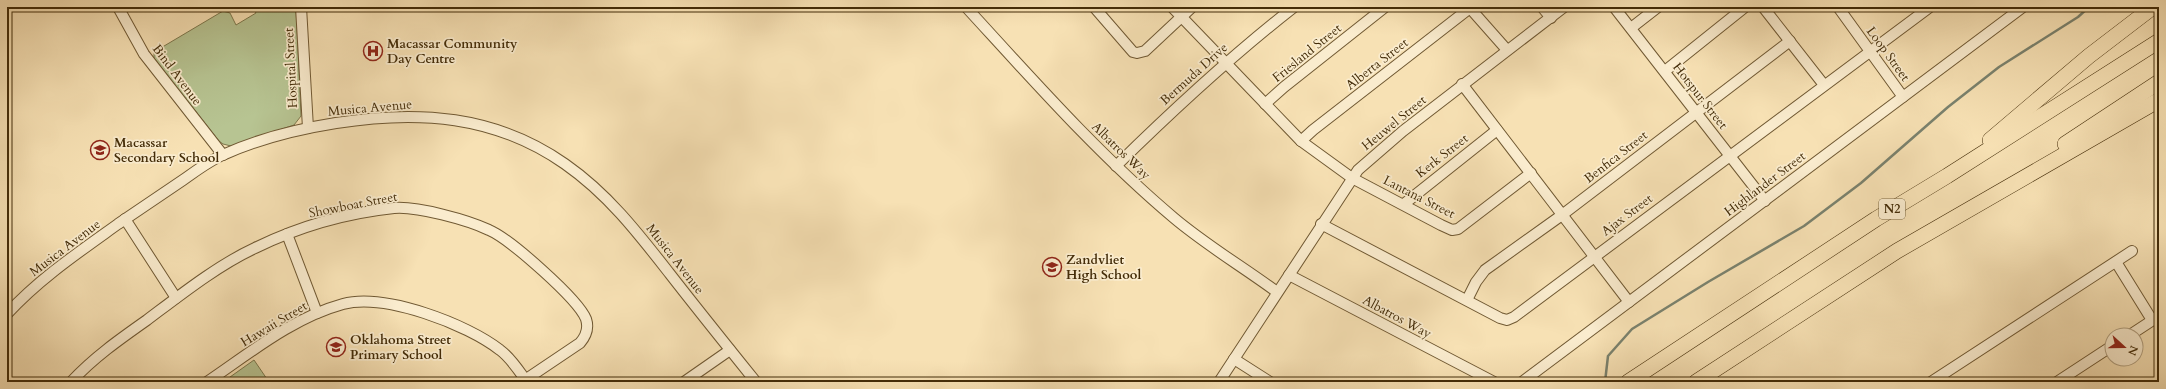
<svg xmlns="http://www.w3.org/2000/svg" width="2166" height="389" viewBox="0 0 2166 389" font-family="Cardo,serif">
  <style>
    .green { fill: #b7c492; stroke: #7d784d }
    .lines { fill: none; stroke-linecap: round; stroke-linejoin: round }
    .stream { stroke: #7a826e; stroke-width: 2.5 }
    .minor-casing { stroke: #705933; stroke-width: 12 }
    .highway-casing { stroke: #432c08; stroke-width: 16 }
    .minor { stroke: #faecce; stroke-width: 10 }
    .highway { stroke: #f7e1b4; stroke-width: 15 }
    .labels { text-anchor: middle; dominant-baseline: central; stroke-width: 3.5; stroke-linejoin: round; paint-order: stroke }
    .shield { fill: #faecce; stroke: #7a6643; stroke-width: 1 }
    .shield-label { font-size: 12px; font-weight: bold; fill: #432c08 }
    .poi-label { font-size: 13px; font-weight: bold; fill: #432c08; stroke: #faecce; text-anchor: start }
    .street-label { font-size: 13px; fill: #432c08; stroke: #faecce }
  </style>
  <rect width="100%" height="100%" fill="#f7e1b4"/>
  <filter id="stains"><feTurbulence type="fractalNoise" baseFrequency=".005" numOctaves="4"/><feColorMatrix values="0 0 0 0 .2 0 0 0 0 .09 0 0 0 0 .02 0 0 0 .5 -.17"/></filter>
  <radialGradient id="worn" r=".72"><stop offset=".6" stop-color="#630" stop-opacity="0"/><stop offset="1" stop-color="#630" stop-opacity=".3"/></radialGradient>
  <g class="green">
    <path d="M253 7H296L301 116 294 125 231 146 223 144 219 141 154 58V52L223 11 230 13 236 25 256 13Z"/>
    <path d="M254 360 269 382H223Z"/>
  </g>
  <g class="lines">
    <path class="stream" d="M1605 382 1608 356 1632 329 1708 282 1804 226 1861 183 1948 107 1999 67 2078 17 2089 7"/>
    <g class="minor-casing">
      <g id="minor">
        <path d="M118 7 144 54 223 155"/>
        <path d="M301 7 308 128"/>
        <path d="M966 7C1033 80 1098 154 1174 218 1206 245 1243 267 1277 292"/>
        <path d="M1094 7 1133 52 1137 53 1145 51 1192 7"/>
        <path d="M1172 7 1301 141 1352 178 1441 225 1452 230 1458 229 1531 173"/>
        <path d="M1469 7 1507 50"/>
        <path d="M1542 7 1551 18"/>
        <path d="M1614 7 1765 201"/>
        <path d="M1763 7 1824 85"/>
        <path d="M1838 7 1903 97"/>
        <path d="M1631 28 1658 7"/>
        <path d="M1665 71 1745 7"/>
        <path d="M1462 84 1629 302"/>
        <path d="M1265 104 1284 87 1385 7"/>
        <path d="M1301 141 1313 130 1470 8"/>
        <path d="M1116 166C1174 109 1230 57 1294 7"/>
        <path d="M1404 204 1497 130"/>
        <path d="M125 219 176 298"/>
        <path d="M1321 224 1500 318 1507 320 1514 317 1930 7"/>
        <path d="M287 234 317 313"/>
        <path d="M2116 262 2152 320"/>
        <path d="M1289 275 1494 382"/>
        <path d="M1467 300 1476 282 1485 270 1562 215 1790 41"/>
        <path d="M7 314C39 279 79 252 118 224 139 210 161 195 183 180 196 171 210 160 225 154 261 138 298 129 336 123 418 110 495 115 565 164 608 194 638 233 670 274 698 310 727 346 756 382"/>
        <path d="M2130 335 2159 316"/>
        <path d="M1234 359 1270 382"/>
        <path d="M71 382C93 358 120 339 147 320 179 296 218 265 255 248 298 227 346 213 394 208 417 206 468 220 489 230 510 239 578 299 586 319 589 328 586 336 580 343L522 382"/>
        <path d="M207 382C250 353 292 318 343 304 385 293 467 324 500 350 511 358 519 371 527 382"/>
        <path d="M684 382 730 350"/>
        <path d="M1219 382 1358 170 1403 131 1564 7"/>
        <path d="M1522 382 2023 7"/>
        <path d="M1931 382 2132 251"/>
        <path d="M2057 382 2112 346"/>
      </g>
    </g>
    <g class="highway-casing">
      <g id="highway">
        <path d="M1990 140 2089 56 2153 7"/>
        <path d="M2065 144 2159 82"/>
        <path d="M1628 382 1876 219 1947 176 2159 41"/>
        <path d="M1696 382 1897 251 2159 100"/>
      </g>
    </g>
    <use href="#minor" class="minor"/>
    <use href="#highway" class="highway"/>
  </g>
  <defs>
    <g id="hospital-ring" transform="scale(1)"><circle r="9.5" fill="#faecce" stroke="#8f2418" stroke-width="1.5"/><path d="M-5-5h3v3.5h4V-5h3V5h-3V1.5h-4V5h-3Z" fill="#8f2418"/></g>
    <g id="school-ring" transform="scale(1)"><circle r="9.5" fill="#faecce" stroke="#8f2418" stroke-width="1.5"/><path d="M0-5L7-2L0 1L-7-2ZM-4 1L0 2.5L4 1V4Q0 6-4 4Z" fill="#8f2418"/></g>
  </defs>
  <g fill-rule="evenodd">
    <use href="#hospital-ring" x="373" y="51"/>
    <use href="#school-ring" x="100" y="150"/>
    <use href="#school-ring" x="1052" y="267"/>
    <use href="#school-ring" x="336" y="347"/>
  </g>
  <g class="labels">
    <rect class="shield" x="1879" y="199" width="26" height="20" rx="3"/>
    <g class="shield-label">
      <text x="1892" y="209">N2</text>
    </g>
    <g class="poi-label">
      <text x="387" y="44">Macassar Community<tspan x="387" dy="15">Day Centre</tspan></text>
      <text x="114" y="143">Macassar<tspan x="114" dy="15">Secondary School</tspan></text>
      <text x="1066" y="260">Zandvliet<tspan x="1066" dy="15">High School</tspan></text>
      <text x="350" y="340">Oklahoma Street<tspan x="350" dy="15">Primary School</tspan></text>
    </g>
    <g class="street-label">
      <text transform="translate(1307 53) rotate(-39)">Friesland Street</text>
      <text transform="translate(1888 54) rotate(54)">Loop Street</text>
      <text transform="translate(1377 64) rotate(-38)">Alberta Street</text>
      <text transform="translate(291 68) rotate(-93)">Hospital Street</text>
      <text transform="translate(1194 74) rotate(-42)">Bermuda Drive</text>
      <text transform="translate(177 75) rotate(53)">Bind Avenue</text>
      <text transform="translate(1700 96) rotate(52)">Hotspur Street</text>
      <text transform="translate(370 108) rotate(-5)">Musica Avenue</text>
      <text transform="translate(1394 123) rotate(-39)">Heuwel Street</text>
      <text transform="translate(1121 151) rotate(44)">Albatros Way</text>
      <text transform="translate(1442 156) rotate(-38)">Kerk Street</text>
      <text transform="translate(1616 157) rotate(-38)">Benfica Street</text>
      <text transform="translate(1765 184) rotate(-37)">Highlander Street</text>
      <text transform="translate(1419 197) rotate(27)">Lantana Street</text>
      <text transform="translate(353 205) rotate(-11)">Showboat Street</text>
      <text transform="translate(1627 215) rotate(-37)">Ajax Street</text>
      <text transform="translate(65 248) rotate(-37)">Musica Avenue</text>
      <text transform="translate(675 259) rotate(52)">Musica Avenue</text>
      <text transform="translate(1397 317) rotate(28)">Albatros Way</text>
      <text transform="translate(274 324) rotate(-31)">Hawaii Street</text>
    </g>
  </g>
  <rect width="2166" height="389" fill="none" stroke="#f7e1b4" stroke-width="24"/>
  <rect x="8" y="8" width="2150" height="373" fill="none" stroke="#432c08" stroke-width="2"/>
  <rect x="12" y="12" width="2142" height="365" fill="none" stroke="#432c08"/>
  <g transform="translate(2124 347) rotate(111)"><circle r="19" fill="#faecce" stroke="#b19f7f"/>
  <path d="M0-3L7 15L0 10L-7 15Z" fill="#8f2418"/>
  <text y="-6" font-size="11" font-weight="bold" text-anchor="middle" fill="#432c08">N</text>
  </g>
  <rect width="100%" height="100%" filter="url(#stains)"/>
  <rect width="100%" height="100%" fill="url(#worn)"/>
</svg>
